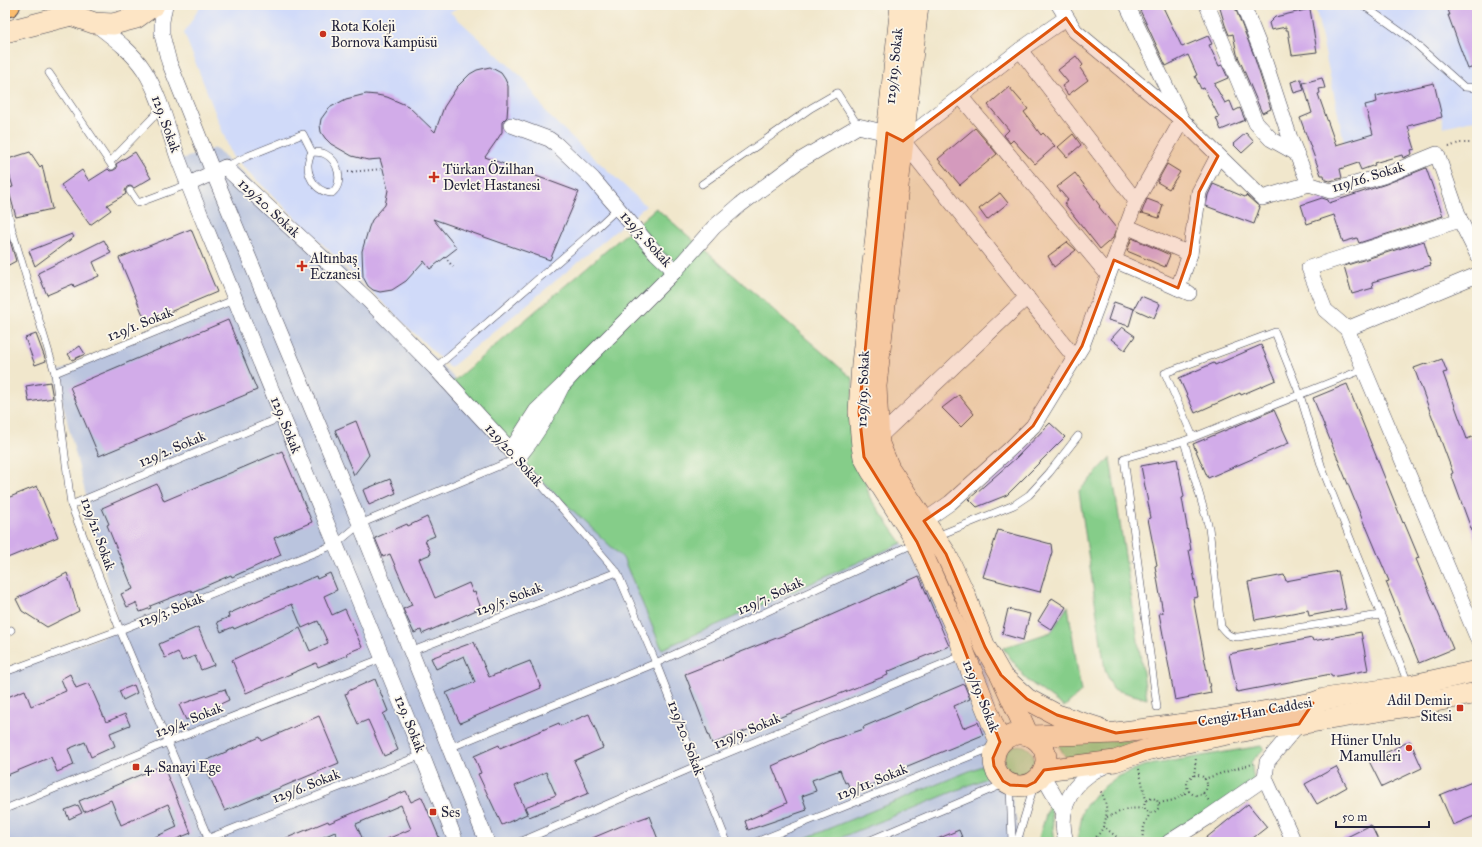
<svg xmlns="http://www.w3.org/2000/svg" width="1482" height="847" viewBox="0 0 1482 847" font-family="'IM FELL Great Primer',serif">
  <style>
    .built { fill: #d0daf9 }
    .industrial { fill: #bac4de }
    .green { fill: #85cd89; stroke: #547862 }
    .building { fill: #d2ace9 }
    .lines { fill: none; stroke-linecap: round; stroke-linejoin: round }
    .service-casing { stroke: #414051; stroke-width: 8 }
    .minor-casing { stroke: #414051; stroke-width: 16 }
    .secondary-casing { stroke: #414051; stroke-width: 22 }
    .trunk-casing { stroke: #414051; stroke-width: 24 }
    .path { stroke: #414051; stroke-width: 2; stroke-dasharray: 1 3; stroke-linecap: butt }
    .service { stroke: #fff; stroke-width: 7 }
    .minor { stroke: #fff; stroke-width: 15 }
    .secondary { stroke: #fde5c5; stroke-width: 21 }
    .trunk { stroke: #fbbd6e; stroke-width: 22 }
    .marked { fill: #de560e; fill-opacity: 0.2; stroke: #de560e; stroke-width: 3; stroke-linejoin: round }
    .poi-dot { fill: #c8321e; stroke: #fbf7ec; stroke-width: 1.5 }
    .labels { text-anchor: middle; dominant-baseline: central; stroke-width: 3.5; stroke-linejoin: round; paint-order: stroke }
    .poi-label { font-size: 14px; fill: #22223b; stroke: #fbf7ec; text-anchor: start }
    .street-label { font-size: 14px; fill: #22223b; stroke: #fbf7ec }
  </style>
  <rect width="100%" height="100%" fill="#fbf7ec"/>
  <filter id="ink" filterUnits="userSpaceOnUse"><feTurbulence type="fractalNoise" baseFrequency=".025" numOctaves="2"/><feDisplacementMap in="SourceGraphic" scale="8" xChannelSelector="R" yChannelSelector="G"/><feConvolveMatrix kernelMatrix="1 2 1 2 8 2 1 2 1" color-interpolation-filters="sRGB"/></filter>
  <filter id="wash" filterUnits="userSpaceOnUse"><feTurbulence type="fractalNoise" baseFrequency=".012" numOctaves="4" result="noise"/><feDisplacementMap in="SourceGraphic" scale="16" xChannelSelector="R" yChannelSelector="G"/><feGaussianBlur stdDeviation="0.9" result="paint"/><feColorMatrix in="noise" values="0 0 0 0 0 0 0 0 0 0 0 0 0 0 0 0 0 1.4 0 .05"/><feComposite in="paint" operator="in"/></filter>
  <g filter="url(#wash)">
    <rect width="100%" height="100%" fill="#f1e7cc"/>
    <g class="built">
      <path d="M201 5H462L450 12 524 79 548 115 646 206 450 368 232 156 184 33Z"/>
      <path d="M1315 5H1477V120L1468 121 1444 127 1441 115 1344 142Z"/>
    </g>
    <path class="industrial" d="M215 148 323 247 527 451 623 558 662 649 902 543 982 651 1021 842H5V673L120 630 55 373 235 299 179 160Z"/>
    <g class="green">
      <path d="M656 208 853 379 851 433 870 498 902 543 662 649 623 558 518 458 449 385Z"/>
      <path d="M1110 458 1147 699 1113 689 1105 670 1079 491Z"/>
      <path d="M1068 606 1081 692 1064 707 1027 680 1003 648 1051 632Z"/>
      <path d="M1133 740V746L1066 758 1056 741Z"/>
      <circle cx="1019" cy="760" r="15"/>
      <path d="M1261 746 1264 749 1251 762 1254 781 1213 809 1160 842H1081L1078 837 1083 809 1097 792 1117 777 1143 766Z"/>
      <path d="M984 765 989 777 830 842H796Z"/>
      <path d="M1050 802 1055 842H1041L1039 837Z"/>
    </g>
    <g id="blocks">
      <g class="building">
        <path d="M1146 5H1162L1182 47 1208 36 1212 44 1209 45 1219 66 1222 65 1228 78 1214 84 1225 103 1230 101 1234 111 1240 108 1245 120 1221 130 1216 118 1219 117 1204 88 1201 89 1195 76 1197 75 1188 55 1166 66 1139 8Z"/>
        <path d="M1219 5H1234L1253 53 1271 109 1262 113 1237 54 1233 34 1229 35 1225 25Z"/>
        <path d="M1446 5H1477V66L1468 69 1448 15H1450Z"/>
        <path d="M1310 9 1317 52 1292 55 1288 30H1286V27L1271 30 1269 23 1275 17Z"/>
        <path d="M1076 56 1083 65 1080 68 1088 80 1068 95 1062 86 1068 82 1058 70Z"/>
        <path d="M490 67 501 73 505 79 508 86V103L507 117 502 122V132L497 140 485 157 579 192 550 260 433 219 457 248 430 269 424 261 406 281 392 290 380 292 373 290 368 286 363 277 362 251 369 227 372 220 385 205 388 190 383 169 380 159 368 160 352 156 331 144 325 138 321 132 320 125 321 119 329 108 346 99 366 94 377 95 387 97 408 106 435 132 444 107 457 87 470 74 477 70Z"/>
        <path d="M1322 78 1325 88 1319 89 1320 93 1318 94 1336 145 1373 134 1365 105 1377 102 1376 96 1434 83 1442 117 1408 126 1415 149 1411 150 1412 154 1403 158 1402 155 1374 163 1375 165 1361 170 1358 163 1340 169 1342 178 1330 181 1325 180 1324 175H1321L1300 118 1312 113 1303 83Z"/>
        <path d="M1301 79 1304 90 1294 93 1291 82Z"/>
        <path d="M1009 87 1028 109 1024 112 1041 135 1043 133 1055 146 1035 164 1013 140 1010 143 1004 135 1009 130 988 105Z"/>
        <path d="M975 128 997 154 960 185 938 159Z"/>
        <path d="M1246 133 1254 142 1242 153 1233 144Z"/>
        <path d="M1073 134 1081 145 1067 157 1058 147Z"/>
        <path d="M30 152 40 167 42 165 52 209 16 217 8 188 13 187 5 160Z"/>
        <path d="M135 152 151 178 134 188 130 186 127 187 125 191 126 194 107 205 111 210 90 225 61 185 82 170 89 181 108 169 110 171 114 170 117 168 116 164Z"/>
        <path d="M1167 164 1180 172 1169 189 1157 182Z"/>
        <path d="M1426 168 1443 216 1359 243 1357 238 1343 242 1334 215 1307 224 1301 205 1322 198 1328 200 1329 203 1386 184Z"/>
        <path d="M1075 173 1100 206 1099 207 1116 228 1113 238 1100 249 1064 203 1068 200 1057 187Z"/>
        <path d="M1213 184 1245 197 1246 195 1256 204 1260 207 1254 224 1206 206 1208 195Z"/>
        <path d="M1000 193 1008 203 987 220 979 209Z"/>
        <path d="M1147 199 1163 205 1159 218 1142 213 1141 214Z"/>
        <path d="M5 227H6L16 261 5 267Z"/>
        <path d="M191 229 217 292 146 322 119 258Z"/>
        <path d="M72 234 74 237 35 266 29 251Z"/>
        <path d="M1132 238 1170 255 1165 267 1127 251Z"/>
        <path d="M104 240 111 253 93 262 99 276 74 287 73 284 47 295 38 273Z"/>
        <path d="M1424 241 1431 265 1372 282 1373 288 1352 294 1344 266Z"/>
        <path d="M1067 242 1076 250 1054 267 1048 256Z"/>
        <path d="M1141 296 1160 304 1154 318 1134 309Z"/>
        <path d="M1114 302 1134 309 1129 326 1108 320Z"/>
        <path d="M228 320 257 390 99 456 70 387Z"/>
        <path d="M1122 327 1135 336 1125 350 1111 339Z"/>
        <path d="M36 334 46 361 35 365 25 338Z"/>
        <path d="M1261 345 1276 380 1241 395 1240 393 1195 413 1179 378 1214 363 1215 365Z"/>
        <path d="M80 346 85 354 72 360 68 354Z"/>
        <path d="M1442 359 1447 372 1443 373 1467 439 1472 437 1477 449V542H1476L1451 474 1453 473 1414 368 1425 364 1426 365Z"/>
        <path d="M50 382 53 398 29 402 26 386Z"/>
        <path d="M1347 384 1403 523 1404 522 1419 558 1416 559 1453 649 1419 663 1386 582 1389 581 1366 526H1365L1313 398Z"/>
        <path d="M959 395 974 414 961 427 942 408Z"/>
        <path d="M1274 410 1289 443 1208 478 1193 444Z"/>
        <path d="M356 421 369 455 354 475 335 430Z"/>
        <path d="M1050 423 1065 437 1007 495 977 507 969 499 1016 458Z"/>
        <path d="M282 451 312 522 274 538 281 555 232 577 231 575 192 592 191 590 150 606 151 608 140 612 136 603 127 607 121 594 133 589 107 525 109 524 102 508 157 484 164 501Z"/>
        <path d="M1177 459 1184 497 1182 498 1191 550H1189L1198 597 1193 598 1211 693 1175 700 1159 613H1163L1155 566 1157 565 1148 519 1151 518 1141 466Z"/>
        <path d="M390 479 396 493 369 505 363 490Z"/>
        <path d="M37 486 58 537 5 559V499Z"/>
        <path d="M427 517 435 536 425 540 431 554 419 559 435 598 469 583 473 593 475 592 481 608 422 634 421 630 414 633 403 609 412 605 390 554 383 557 375 538 407 524 408 526Z"/>
        <path d="M998 530 1051 544 1052 552 1040 592 983 577Z"/>
        <path d="M1338 571 1346 609 1309 616 1308 610 1255 620 1248 582 1284 575 1286 581Z"/>
        <path d="M67 573 79 611 47 627 22 611 16 599Z"/>
        <path d="M330 573 337 590 324 596 332 615 345 609 362 647 347 653 348 655 318 667 316 663 246 693 232 660 300 628 310 651 328 643 318 621 302 628 292 604 234 629 233 627 221 632 217 622 229 617 228 614 259 600 316 576 317 579Z"/>
        <path d="M919 576 949 646 887 672 888 675 712 744 685 674 802 628Z"/>
        <path d="M1052 598 1066 607 1052 630 1038 621Z"/>
        <path d="M1008 609 1030 614 1023 640 1002 634Z"/>
        <path d="M198 627 214 665 201 670 195 656 182 661 178 652 165 658 159 644Z"/>
        <path d="M1361 632 1368 670 1332 677 1331 674 1237 692 1229 654 1312 638 1313 641Z"/>
        <path d="M474 642 489 677 530 661 541 688 460 723 446 693 455 689V690L475 682 464 656 436 669 431 658Z"/>
        <path d="M70 674 76 688 89 683 106 722 125 714 130 725 110 733 115 746 91 757 85 742 68 749 74 765 57 772 51 757 5 776V698L25 690 31 706 66 691 61 679Z"/>
        <path d="M375 679 388 711 383 714 398 750 384 756 368 720 358 724 345 694 348 693V691Z"/>
        <path d="M964 684 970 699 954 706 963 728 978 722 983 735 881 777 882 780 852 793 847 782 845 783 840 770 812 780 816 791 802 796 807 810 748 830 745 821 787 803 772 766 828 741 864 729 863 727Z"/>
        <path d="M134 685 137 693 123 700 119 691Z"/>
        <path d="M225 689 229 700 186 720 179 705Z"/>
        <path d="M589 714 603 748 574 761 589 793 529 817 525 807 556 795 546 772 515 786 527 814 502 825 478 774 481 773 474 756 499 745 500 748 559 723 560 726Z"/>
        <path d="M319 716 339 763 225 811 203 762 260 737 262 741Z"/>
        <path d="M1410 741 1422 768 1382 787 1369 761Z"/>
        <path d="M163 765 191 833 169 842H144L177 827 168 804 121 825 111 800 84 812 79 801Z"/>
        <path d="M1336 767 1347 787 1317 804 1305 784Z"/>
        <path d="M1477 780V815L1453 825 1440 795Z"/>
        <path d="M406 791 411 802 422 797 441 842H380L411 829 401 805 356 824 364 842H340L335 832 312 842H277L328 821 329 823Z"/>
        <path d="M1248 804 1267 827 1248 842H1201Z"/>
        <path d="M78 805 82 813 69 819 65 810Z"/>
        <path d="M649 816 659 842H583L621 826Z"/>
        <path d="M1371 825 1379 842H1337Z"/>
        <path d="M959 830 964 842H930Z"/>
      </g>
    </g>
  </g>
  <g filter="url(#ink)">
    <use href="#blocks" fill-opacity="0" stroke="#414051" stroke-width="1"/>
    <g class="lines">
      <g class="service-casing">
        <g id="service">
          <path d="M1363 5 1408 37 1464 87 1477 88"/>
          <path d="M49 73 112 166"/>
          <path d="M312 152C316 152 321 152 325 154 339 161 344 183 332 193 312 192 302 168 312 152Z"/>
          <path d="M110 162 161 109"/>
          <path d="M225 167 248 156 303 134 312 152"/>
          <path d="M702 184 811 108 837 93 858 126"/>
          <path d="M130 191 138 203 189 184"/>
          <path d="M5 198 12 230 55 373 71 505 120 630 210 842"/>
          <path d="M435 368 590 234 618 208"/>
          <path d="M1364 369 1184 441 1209 528 1221 627C1227 634 1229 637 1238 637L1380 615"/>
          <path d="M55 373 236 299"/>
          <path d="M1193 437 1165 373 1275 332 1300 395 1322 468 1408 683"/>
          <path d="M71 505 282 417"/>
          <path d="M937 536 1014 505 1029 495 1049 473 1078 436"/>
          <path d="M5 634 11 630"/>
          <path d="M410 652 617 572"/>
          <path d="M5 672 120 630 336 544 360 524 518 458 617 572 656 663 727 842"/>
          <path d="M1157 707 1124 458 1184 441"/>
          <path d="M449 748 656 663 915 543"/>
          <path d="M1010 785 1012 842"/>
          <path d="M5 809 168 742 383 658"/>
          <path d="M199 842 422 755"/>
          <path d="M520 842 696 766 964 655"/>
          <path d="M756 842 998 745"/>
          <path d="M866 842 1006 783"/>
          <path d="M1017 842 1035 782"/>
        </g>
      </g>
      <g class="minor-casing">
        <g id="minor">
          <path d="M165 5 162 21V35L169 62 213 172 360 524 487 842"/>
          <path d="M1059 5 1075 31 1182 120 1262 198 1309 184"/>
          <path d="M1207 5 1256 123 1271 139 1296 153"/>
          <path d="M1243 5 1261 50 1290 138 1309 184 1330 191 1383 176 1437 154 1460 220 1477 254"/>
          <path d="M94 23C112 37 131 50 144 70 160 95 168 129 178 158 199 213 223 267 244 322 314 496 389 667 456 842"/>
          <path d="M1020 50 1136 201"/>
          <path d="M961 97 1108 275"/>
          <path d="M511 125 549 139 556 144 593 179 656 253 675 271 584 362 562 386"/>
          <path d="M903 141 1020 50 1066 18"/>
          <path d="M189 184 225 167 368 300 435 368 518 458C536 436 550 412 562 386L536 411 511 450"/>
          <path d="M1460 220 1309 268 1325 310 1347 329 1477 637"/>
          <path d="M1126 226 1190 254"/>
          <path d="M1114 260 1189 293"/>
          <path d="M675 271 714 227 740 205 799 161 858 126 887 133 903 141 1075 358"/>
          <path d="M1178 288 1190 254 1199 192 1218 156"/>
          <path d="M1347 329 1477 275"/>
          <path d="M878 438 1027 297"/>
          <path d="M924 521 950 503 1010 449 1033 426 1082 346 1136 201 1182 120 1127 5"/>
          <path d="M1042 774 1063 811"/>
          <path d="M1265 778 1294 842"/>
          <path d="M1066 842C1058 815 1067 790 1090 774 1095 770 1101 768 1107 765"/>
          <path d="M1169 842 1207 818 1265 778 1267 762 1301 721"/>
        </g>
      </g>
      <g class="secondary-casing">
        <g id="secondary">
          <path d="M60 5 71 15 94 23 113 24 136 18 154 5"/>
          <path d="M901 5 862 364 859 412 862 446 864 457 871 470 917 542 958 633 965 655 1000 742"/>
          <path d="M918 5 876 386 879 444 889 468 946 554 964 593 985 647 1001 675 1028 735"/>
          <path d="M5 32 71 15"/>
          <path d="M1006 680 1027 699 1057 715 1098 728"/>
          <circle cx="1020" cy="760" r="26"/>
          <path d="M1032 736 1116 733 1216 720 1313 703 1324 699 1409 686 1477 671"/>
          <path d="M1044 770 1115 761 1146 750 1249 730 1299 724 1415 705 1477 693"/>
        </g>
      </g>
      <g class="trunk-casing">
        <path id="trunk" d="M5 6 9 5"/>
      </g>
      <g class="path">
        <path d="M1449 147 1459 143H1477"/>
        <path d="M348 172 383 169"/>
        <path d="M445 257 453 267"/>
        <path d="M1139 769 1146 800C1140 811 1153 818 1159 807L1157 800 1153 798 1146 800"/>
        <circle cx="1197" cy="785" r="10"/>
        <path d="M1194 776 1196 758"/>
        <path d="M1204 779 1244 766 1254 764"/>
        <path d="M1203 793 1209 801"/>
        <path d="M1159 803 1174 800 1189 791"/>
        <path d="M1107 817 1127 809 1144 808"/>
        <path d="M1103 826 1123 842"/>
        <path d="M1142 840 1144 826 1150 813"/>
        <path d="M1090 842C1108 830 1111 807 1100 790"/>
        <path d="M1134 842 1142 840 1147 842"/>
      </g>
      <use href="#service" class="service"/>
      <use href="#minor" class="minor"/>
      <use href="#secondary" class="secondary"/>
      <use href="#trunk" class="trunk"/>
    </g>
  </g>
  <path class="marked" d="M1066 18 1075 31 1182 120 1218 156 1199 192 1190 254 1178 288 1114 260 1082 346 1033 426 950 503 924 521 946 554 985 647 1001 675 1027 699 1057 715 1116 733 1216 720 1313 703 1299 724 1146 750 1115 761 1044 770 1035 782 1027 786 1010 785 1003 781 994 766 993 758 1000 742 958 633 917 542 864 457 859 412 887 133 903 141Z"/>
  <g class="poi-dot">
    <circle cx="323" cy="34" r="4"/>
    <path d="M432 171h4v4h4v4h-4v4h-4v-4h-4v-4h4z"/>
    <path d="M300 260h4v4h4v4h-4v4h-4v-4h-4v-4h4z"/>
    <rect x="1456" y="704" width="8" height="8" rx="2"/>
    <circle cx="1409" cy="748" r="4"/>
    <rect x="132" y="763" width="8" height="8" rx="2"/>
    <rect x="429" y="808" width="8" height="8" rx="2"/>
  </g>
  <g class="labels">
    <g class="poi-label">
      <text x="331" y="26">Rota Koleji<tspan x="331" dy="16">Bornova Kampüsü</tspan></text>
      <text x="443" y="169">Türkan Özilhan<tspan x="443" dy="16">Devlet Hastanesi</tspan></text>
      <text x="310" y="258">Altınbaş<tspan x="310" dy="16">Eczanesi</tspan></text>
      <text x="1452" y="700" text-anchor="end">Adil Demir<tspan x="1452" dy="16">Sitesi</tspan></text>
      <text x="1401" y="740" text-anchor="end">Hüner Unlu<tspan x="1401" dy="16">Mamulleri</tspan></text>
      <text x="144" y="767">4. Sanayi Ege</text>
      <text x="441" y="812">Ses</text>
    </g>
    <g class="street-label">
      <text transform="translate(894 66) rotate(-84)">129/19. Sokak</text>
      <text transform="translate(166 124) rotate(70)">129. Sokak</text>
      <text transform="translate(1368 177) rotate(-17)">119/16. Sokak</text>
      <text transform="translate(269 208) rotate(43)">129/20. Sokak</text>
      <text transform="translate(646 239) rotate(48)">129/3. Sokak</text>
      <text transform="translate(140 324) rotate(-22)">129/1. Sokak</text>
      <text transform="translate(863 389) rotate(-88)">129/19. Sokak</text>
      <text transform="translate(286 425) rotate(68)">129. Sokak</text>
      <text transform="translate(172 449) rotate(-23)">129/2. Sokak</text>
      <text transform="translate(514 455) rotate(48)">129/20. Sokak</text>
      <text transform="translate(98 534) rotate(70)">129/21. Sokak</text>
      <text transform="translate(770 596) rotate(-25)">129/7. Sokak</text>
      <text transform="translate(509 599) rotate(-21)">129/5. Sokak</text>
      <text transform="translate(171 610) rotate(-22)">129/3. Sokak</text>
      <text transform="translate(981 696) rotate(68)">129/19. Sokak</text>
      <text transform="translate(1255 712) rotate(-10)">Cengiz Han Caddesi</text>
      <text transform="translate(189 720) rotate(-22)">129/4. Sokak</text>
      <text transform="translate(410 724) rotate(68)">129. Sokak</text>
      <text transform="translate(747 731) rotate(-23)">129/9. Sokak</text>
      <text transform="translate(686 738) rotate(69)">129/20. Sokak</text>
      <text transform="translate(872 782) rotate(-22)">129/11. Sokak</text>
      <text transform="translate(306 786) rotate(-21)">129/6. Sokak</text>
    </g>
  </g>
  <rect width="1482" height="847" fill="none" stroke="#fbf7ec" stroke-width="20"/>
  <path d="M1336 821v6h93v-6" fill="none" stroke="#22223b" stroke-width="2"/>
  <text x="1342" y="821" font-size="12" fill="#22223b" stroke="#fbf7ec" stroke-width="3" paint-order="stroke">50 m</text>
</svg>
